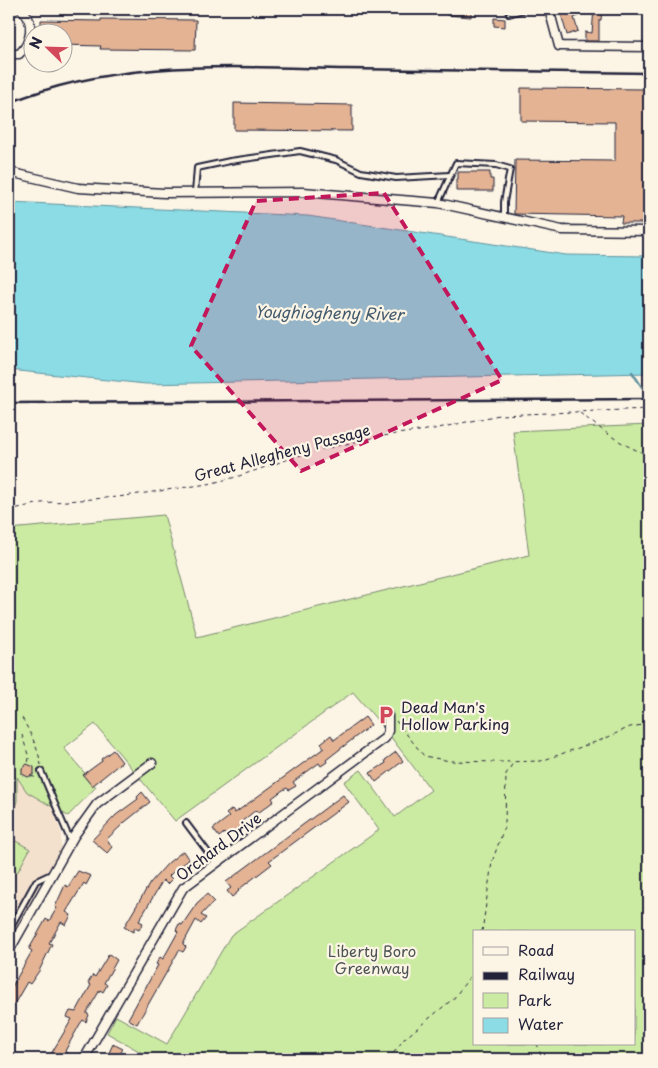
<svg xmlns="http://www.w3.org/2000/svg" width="658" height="1068" viewBox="0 0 658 1068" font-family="'Playpen Sans',sans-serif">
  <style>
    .built { fill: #f4e1cd }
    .green { fill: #cceba2; stroke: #77866e; fill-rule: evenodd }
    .water { fill: #8bdce4; stroke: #6192a0 }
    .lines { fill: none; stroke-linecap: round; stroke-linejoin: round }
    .stream { stroke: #6192a0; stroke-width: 2.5 }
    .building { fill: #e3b394; stroke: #22223b }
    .service-casing { stroke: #22223b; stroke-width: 8 }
    .minor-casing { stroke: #22223b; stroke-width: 11 }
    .path { stroke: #22223b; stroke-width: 1; stroke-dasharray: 4 4; stroke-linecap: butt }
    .service { stroke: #fcf5e5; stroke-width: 4 }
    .minor { stroke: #fcf5e5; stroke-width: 8 }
    .rail { stroke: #22223b; stroke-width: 2.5 }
    .marked { fill: #c2185b; fill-opacity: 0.2; stroke: #c2185b; stroke-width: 4; stroke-dasharray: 10 6; stroke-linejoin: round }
    .labels { text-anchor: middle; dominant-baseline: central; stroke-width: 4.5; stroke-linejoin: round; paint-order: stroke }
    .street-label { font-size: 15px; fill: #22223b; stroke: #fcf5e5 }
    .poi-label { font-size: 15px; fill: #22223b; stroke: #fcf5e5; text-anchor: start }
    .park-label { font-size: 15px; fill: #4c5455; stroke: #fcf5e5 }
    .water-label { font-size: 16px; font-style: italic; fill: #425a6e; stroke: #fcf5e5 }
  </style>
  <rect width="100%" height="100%" fill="#fcf5e5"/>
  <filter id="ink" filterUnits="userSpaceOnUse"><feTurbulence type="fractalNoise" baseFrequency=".02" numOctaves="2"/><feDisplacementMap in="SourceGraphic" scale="10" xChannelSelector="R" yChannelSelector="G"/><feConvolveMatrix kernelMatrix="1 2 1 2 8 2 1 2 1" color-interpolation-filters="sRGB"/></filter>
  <g filter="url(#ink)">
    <path class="built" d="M9 716 50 801 61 832V848L9 940Z"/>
    <g class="green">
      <path d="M649 425V1059H153L107 1033 116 1016 167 1044 231 935 379 830 344 782 361 770 395 817 431 790 384 728 353 692 175 821 95 724 64 748 96 787 68 816 27 792 17 777V801L9 828V529L164 515 197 637 529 555 513 431ZM474 932H634V1044H474Z"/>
      <path d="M14 840 30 849 17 873 9 869V850Z"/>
    </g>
    <path class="water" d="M9 202 308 216 566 255 649 256V373L146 384 9 370Z"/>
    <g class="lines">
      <path class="stream" d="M632 372 642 387"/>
    </g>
    <g class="building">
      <path d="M447 9H471V17L447 15Z"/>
      <path d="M594 9H602L601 20H599V41H585V32L592 33Z"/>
      <path d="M576 10 578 16 574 18 578 31 567 35 561 14Z"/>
      <path d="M494 18 505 19V27L494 26Z"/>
      <path d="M101 19 196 20 195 50 100 49 101 46 62 45V32H41V20L101 21Z"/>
      <path d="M521 88 649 89V223H621L622 216 514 214 515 160 615 161V122L521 121Z"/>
      <path d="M234 103 352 105V131L234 130Z"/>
      <path d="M458 172H490V179H493V191H456V179H458Z"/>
      <path d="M365 717 371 725 326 760 327 762 321 766 319 763 308 771 293 782 296 786 289 790 287 788 283 790 272 798 274 801 258 813 256 810 241 822 243 824 237 829 226 836 224 833 219 837 213 829 229 817 226 814 232 809 235 813 324 748 321 743 331 735 334 740Z"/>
      <path d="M113 750 122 762 92 786 83 775 102 761 101 759Z"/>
      <path d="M396 752 403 761 376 782 370 773 386 763 385 760Z"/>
      <path d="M27 764 34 767V774L28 777 22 774V768Z"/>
      <path d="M142 792 150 802 125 822 107 839 112 847 107 853 92 840 116 815 138 799 137 797Z"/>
      <path d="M343 795 349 802 269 861 272 864 238 890 239 891 232 897 227 891 231 888 226 882Z"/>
      <path d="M183 851 189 860 174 871 169 876 172 879 167 884 163 880 139 921 143 923 139 930 135 928 133 932 124 927 150 883 168 863Z"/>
      <path d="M78 871 91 876 86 885 84 883 66 912 71 915 66 925 61 922 49 943 52 944 39 971 30 984 27 982 9 1013V992L32 951 29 949 46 919 49 921 57 908 55 907 65 885 68 887Z"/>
      <path d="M207 894 214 901 201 915 206 918 201 924 196 920 183 944 186 947 183 952 179 950 177 954 137 1024 128 1019 158 965 156 964 160 957 163 959 178 932 176 930 179 924 182 925 197 903Z"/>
      <path d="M109 954 117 960 104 983 107 985 103 992 100 990 87 1012V1014L89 1015 86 1022 83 1020 80 1024 65 1051 67 1053 63 1059H48L72 1019 67 1017 70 1011 76 1012 91 985 88 983 93 975 95 977Z"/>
      <path d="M113 1044 123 1049 117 1059H111L107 1057Z"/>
    </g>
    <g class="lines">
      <g class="service-casing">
        <g id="service">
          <path d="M509 14 526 9"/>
          <path d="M195 193 197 168 230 161 300 151 336 160 361 172 396 178 450 175"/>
          <path d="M438 203 456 163 496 165 510 169 504 202V217"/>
          <path d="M41 771 71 842"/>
          <path d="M186 823 216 863"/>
          <path d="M9 930 36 881 51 874"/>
        </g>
      </g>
      <g class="minor-casing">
        <g id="minor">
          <path d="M549 9 559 46 649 47"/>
          <path d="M9 54H19C32 43 35 20 21 9"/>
          <path d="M9 172 78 188 164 193 303 192 438 203 562 230 649 231"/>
          <path d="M9 951 74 836 97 804 152 763"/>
          <path d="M84 1059 183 888 385 738 388 731V716"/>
        </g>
      </g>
      <g class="path">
        <path d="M580 413C602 430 622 446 649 455"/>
        <path d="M9 510 41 503 118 497 208 484 236 477 310 452 382 436 434 429 499 415 649 409"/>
        <path d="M22 718C31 734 38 748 41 765"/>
        <path d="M396 721 424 756 450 761 500 762 541 761 604 739 630 727 649 724"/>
        <path d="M22 735 29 758 28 764"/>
        <path d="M31 776 37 778"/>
        <path d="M482 932 492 862 505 825 506 774 513 763"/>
        <path d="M537 1044 540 1052V1059"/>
        <path d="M389 1059 404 1039 454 998 474 971"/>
      </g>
      <use href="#service" class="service"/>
      <use href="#minor" class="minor"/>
      <g class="rail">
        <path d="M9 103C116 58 234 67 347 69 448 70 549 71 649 73"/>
        <path d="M9 403 649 399"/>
      </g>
    </g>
  </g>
  <path class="marked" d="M384 193 502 380 301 471 191 346 256 201Z"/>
  <defs>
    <g id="parking-bare" transform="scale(1.5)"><path d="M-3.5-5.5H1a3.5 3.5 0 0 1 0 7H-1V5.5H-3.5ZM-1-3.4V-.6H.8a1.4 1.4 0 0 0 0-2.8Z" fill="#d1495b" stroke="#fcf5e5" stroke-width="2.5" paint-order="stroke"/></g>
  </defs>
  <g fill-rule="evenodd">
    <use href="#parking-bare" x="386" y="715"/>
  </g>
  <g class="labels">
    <g class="street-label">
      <text transform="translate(282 452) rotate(-15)">Great Allegheny Passage</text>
      <text transform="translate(218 846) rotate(-37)">Orchard Drive</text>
    </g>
    <g class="poi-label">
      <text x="401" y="706">Dead Man's<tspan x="401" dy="17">Hollow Parking</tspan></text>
    </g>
    <g class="park-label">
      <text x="372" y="950">Liberty Boro<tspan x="372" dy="17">Greenway</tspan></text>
    </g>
    <g class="water-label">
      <text transform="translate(329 312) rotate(1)">Youghiogheny River</text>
    </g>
  </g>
  <rect width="658" height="1068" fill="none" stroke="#fcf5e5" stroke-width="30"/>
  <rect x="15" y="15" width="628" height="1038" fill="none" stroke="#22223b" stroke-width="2" filter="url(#ink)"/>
  <rect x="473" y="930" width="162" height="115" fill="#fcf5e5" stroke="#a5a1a1"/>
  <rect x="483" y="947" width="25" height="8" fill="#fcf5e5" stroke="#a5a1a1"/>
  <text x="518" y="956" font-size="15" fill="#22223b">Road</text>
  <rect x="483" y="972" width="25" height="8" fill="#22223b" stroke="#a5a1a1"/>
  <text x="518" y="980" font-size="15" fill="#22223b">Railway</text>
  <rect x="483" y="993" width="25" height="15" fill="#cceba2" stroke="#a5a1a1"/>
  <text x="518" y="1006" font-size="15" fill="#22223b">Park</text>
  <rect x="483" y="1018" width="25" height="15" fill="#8bdce4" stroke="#a5a1a1"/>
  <text x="518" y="1030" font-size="15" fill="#22223b">Water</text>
  <g transform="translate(48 48) rotate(293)"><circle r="24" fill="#fcf5e5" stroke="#a5a1a1"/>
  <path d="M0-4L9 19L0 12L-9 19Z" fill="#d1495b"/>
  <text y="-8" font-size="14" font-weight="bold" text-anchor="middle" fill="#22223b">N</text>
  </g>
</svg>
